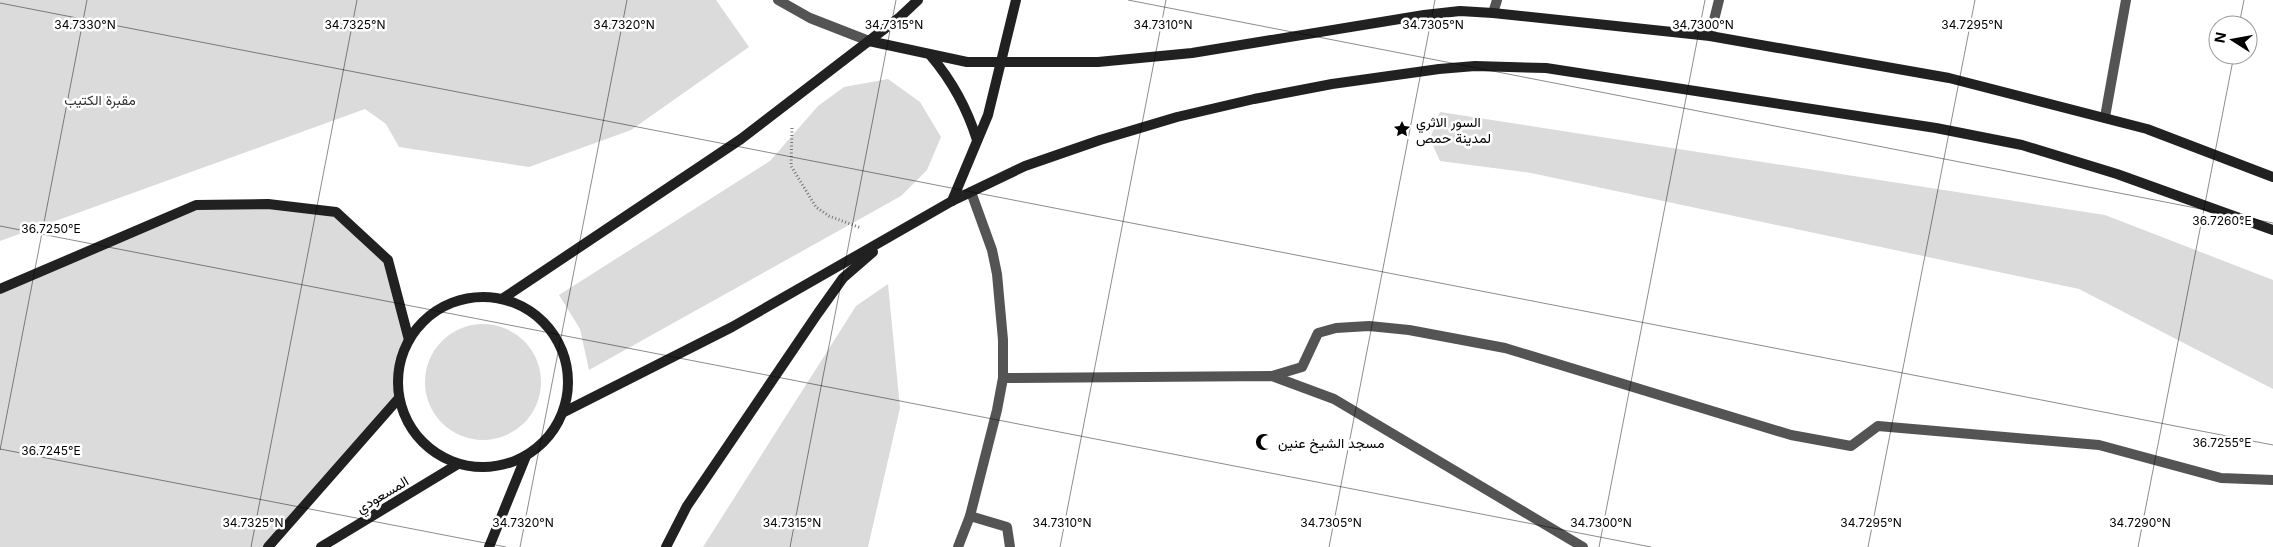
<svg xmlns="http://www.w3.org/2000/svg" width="2273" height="547" viewBox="0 0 2273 547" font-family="Inter,Vazirmatn,sans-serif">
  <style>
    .green { fill: #dbdbdb }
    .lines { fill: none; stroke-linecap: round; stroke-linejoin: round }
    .path { stroke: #767676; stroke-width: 3; stroke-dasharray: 1 2.5; stroke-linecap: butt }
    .minor { stroke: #545454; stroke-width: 10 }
    .tertiary { stroke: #545454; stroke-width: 10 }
    .secondary { stroke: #212121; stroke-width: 10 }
    .ticks { fill: none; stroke: #000; stroke-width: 1; stroke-opacity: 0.45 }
    .labels { text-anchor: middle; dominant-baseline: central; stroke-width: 5; stroke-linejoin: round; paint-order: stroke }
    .park-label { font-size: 14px; fill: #323232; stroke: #fff }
    .poi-label { font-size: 14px; fill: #000; stroke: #fff; text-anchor: start }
    .street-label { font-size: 14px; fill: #000; stroke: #fff }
    .ticks-label { font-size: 12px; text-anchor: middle; fill: #000; stroke: #fff; stroke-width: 5; stroke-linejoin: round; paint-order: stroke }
  </style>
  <rect width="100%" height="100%" fill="#fff"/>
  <g class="green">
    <path d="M0 0H716L749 47 631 130 529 167 399 147 386 124 365 109 0 241Z"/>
    <path d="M888 79 920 102 941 137 927 170 901 196 589 370 580 329 559 295 770 161 818 106 844 87Z"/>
    <path d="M1440 112 2105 215 2273 280V389L2079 289 1531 173 1440 161 1430 139Z"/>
    <path d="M196 205 336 212 388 260 409 340 399 368V398L268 547H0V289Z"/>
    <path d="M888 284 900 408 868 547H703L856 306Z"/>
    <circle cx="483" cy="382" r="58"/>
  </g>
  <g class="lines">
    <path class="path" d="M792 128 791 166 816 207 829 216 861 228"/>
    <g class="minor">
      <path d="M1493 13 1497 0"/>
      <path d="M1710 36 1719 0"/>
      <path d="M2105 117 2126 0"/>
      <path d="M1272 376 1302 367 1318 333 1336 328 1369 326 1409 330 1505 348 1791 435 1851 446 1878 426 2099 445 2221 478 2273 480"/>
      <path d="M1003 378 1272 376 1334 399 1583 547"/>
      <path d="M970 516 1007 527 1010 547"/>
      <path d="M958 547 970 516 997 410 1003 378V340L997 274 992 250 971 192"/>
    </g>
    <path class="tertiary" d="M778 0 810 18 869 41"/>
    <g class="secondary">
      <path d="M869 41 967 62H1098L1192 53 1424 15 1460 11 1493 13 1710 36 1949 78 2147 129 2273 177"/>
      <path d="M931 56C953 82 967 108 977 140"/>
      <path d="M952 201 988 115 1016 0"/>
      <path d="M0 289 196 205 268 204 336 212 388 260 409 340"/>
      <circle cx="483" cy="382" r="85"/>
      <path d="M502 299 741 139 900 17 918 0"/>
      <path d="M564 412 732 327 952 201 1025 166 1100 140 1177 117 1254 99 1332 84 1439 69 1475 66 1546 68 1936 128 2022 145 2117 174 2273 230"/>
      <path d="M268 547 399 398"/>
      <path d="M321 547 458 464"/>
      <path d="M489 547 526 456"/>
      <path d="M666 547 687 506 818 313 843 278 873 252"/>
    </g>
  </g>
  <path class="ticks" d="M1128 0 2273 223M0 3 2273 445M2239 25 2244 0M0 226 1651 547M0 449 506 547M0 450 87 0M251 547 357 0M520 547 627 0M790 547 896 0M1060 547 1166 0M1329 547 1435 0M1599 547 1705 0M1868 547 1975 0M2138 547 2234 55"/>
  <defs>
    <g id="sight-bare" transform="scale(1.35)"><path d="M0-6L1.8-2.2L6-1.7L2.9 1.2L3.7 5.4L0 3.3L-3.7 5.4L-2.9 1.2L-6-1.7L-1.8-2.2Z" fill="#000" stroke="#fff" stroke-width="2.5" paint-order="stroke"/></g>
    <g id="mosque-bare" transform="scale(1.35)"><path d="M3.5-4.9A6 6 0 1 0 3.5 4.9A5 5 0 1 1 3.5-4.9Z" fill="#000" stroke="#fff" stroke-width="2.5" paint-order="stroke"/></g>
  </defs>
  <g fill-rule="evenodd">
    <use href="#sight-bare" x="1402" y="129"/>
    <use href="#mosque-bare" x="1264" y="442"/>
  </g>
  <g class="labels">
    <g class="park-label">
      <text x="100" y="99">مقبرة الكتيب</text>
    </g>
    <g class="poi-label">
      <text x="1416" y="121">السور الاثري<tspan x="1416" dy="16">لمدينة حمص</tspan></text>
      <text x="1278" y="442">مسجد الشيخ عنين</text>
    </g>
    <g class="street-label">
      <text transform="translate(382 494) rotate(-31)">المسعودي</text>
    </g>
  </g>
  <g class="ticks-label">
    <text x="85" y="29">34.7330°N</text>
    <text x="355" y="29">34.7325°N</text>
    <text x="624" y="29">34.7320°N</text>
    <text x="894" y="29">34.7315°N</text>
    <text x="1163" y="29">34.7310°N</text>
    <text x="1433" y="29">34.7305°N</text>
    <text x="1703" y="29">34.7300°N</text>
    <text x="1972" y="29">34.7295°N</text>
    <text x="2222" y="225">36.7260°E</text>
    <text x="51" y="233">36.7250°E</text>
    <text x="2222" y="447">36.7255°E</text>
    <text x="51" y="455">36.7245°E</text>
    <text x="253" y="527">34.7325°N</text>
    <text x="523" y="527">34.7320°N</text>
    <text x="792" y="527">34.7315°N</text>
    <text x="1062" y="527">34.7310°N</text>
    <text x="1331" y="527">34.7305°N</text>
    <text x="1601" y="527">34.7300°N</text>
    <text x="1871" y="527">34.7295°N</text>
    <text x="2140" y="527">34.7290°N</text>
  </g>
  <g transform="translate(2233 40) rotate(281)"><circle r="24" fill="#ffffff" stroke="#999999"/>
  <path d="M0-4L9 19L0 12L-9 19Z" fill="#000000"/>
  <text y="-8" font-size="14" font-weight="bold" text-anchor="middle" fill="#000000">N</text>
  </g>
</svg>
